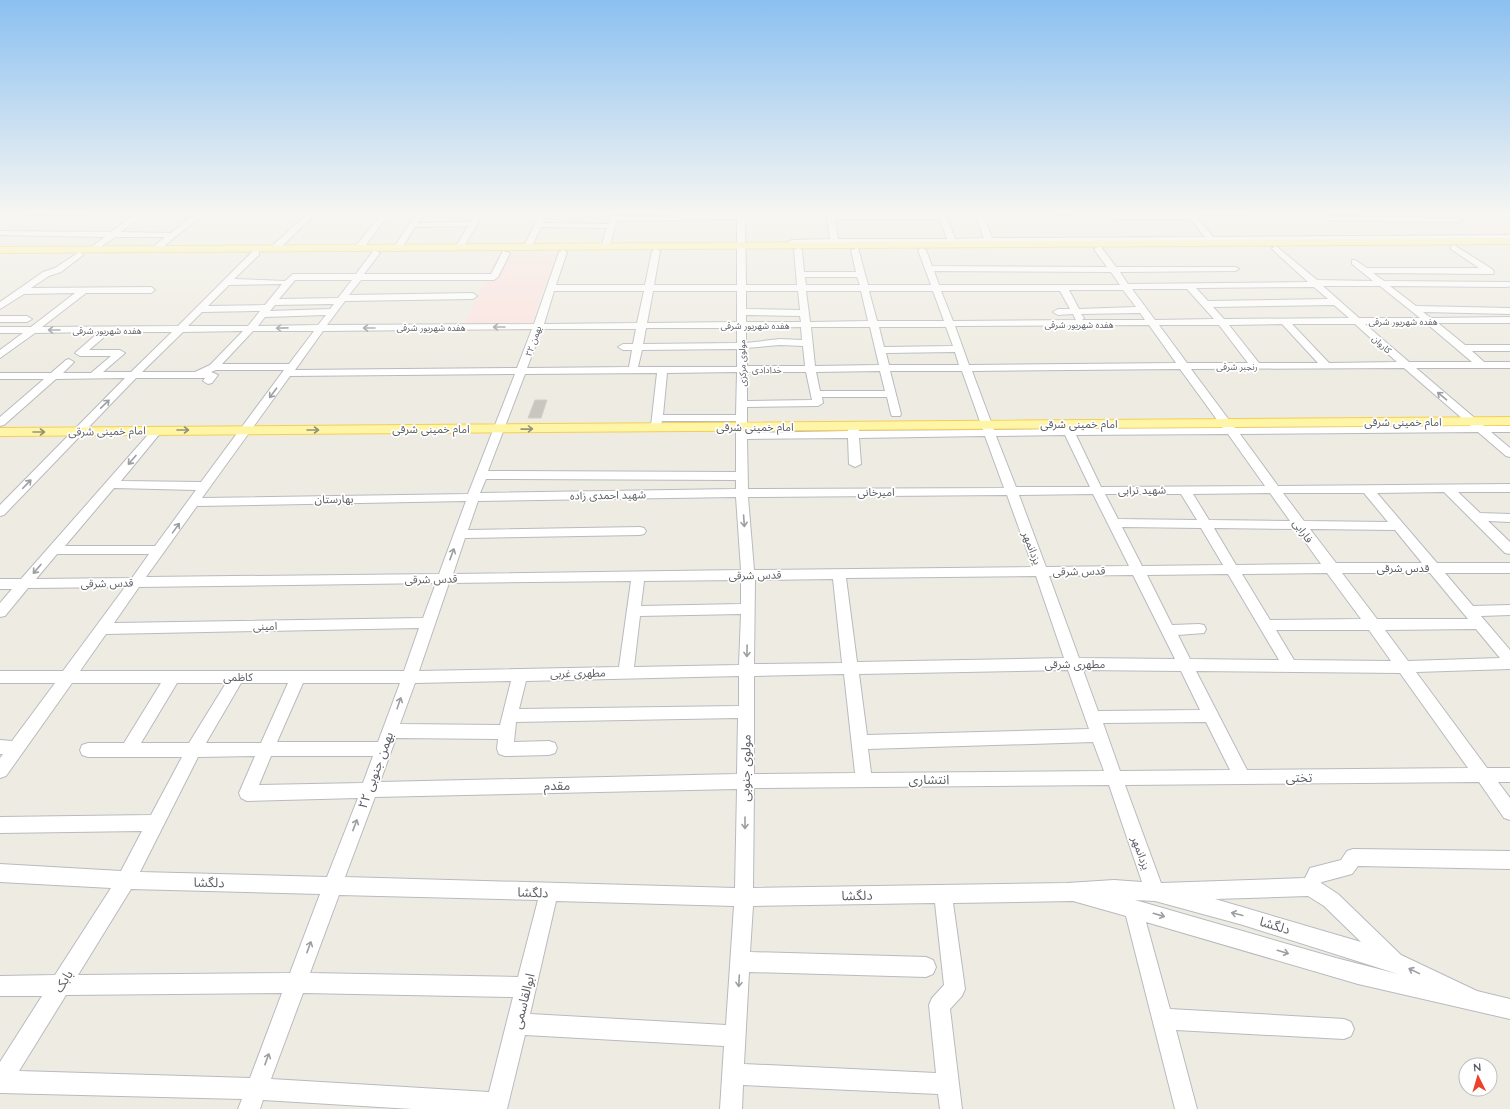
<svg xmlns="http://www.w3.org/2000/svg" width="1510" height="1109" viewBox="0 0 1510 1109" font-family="Quicksand,'Noto Sans Arabic',sans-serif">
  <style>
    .medical { fill: #fce2de }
    .building { fill: #c9c6c0; stroke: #d3cec1 }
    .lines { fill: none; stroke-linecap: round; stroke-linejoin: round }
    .minor-casing { stroke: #b8babf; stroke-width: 2 }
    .major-casing { stroke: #f4cf55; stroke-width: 2 }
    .minor { fill: #fff; fill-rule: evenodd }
    .major { fill: #fff5a6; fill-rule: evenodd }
    .oneway { stroke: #9d9ea2 }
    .oneway2 { stroke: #94937b }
    .labels { text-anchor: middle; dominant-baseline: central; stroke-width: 3.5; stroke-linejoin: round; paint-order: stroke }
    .far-street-label { font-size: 9px; fill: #5b5e64; stroke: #fff }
    .street-label { font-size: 11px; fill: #5b5e64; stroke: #fff }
    .near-street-label { font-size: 13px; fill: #5b5e64; stroke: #fff }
  </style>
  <rect width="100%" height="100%" fill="#eeece2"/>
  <path class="medical" d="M499 254H557L531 323 464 324Z"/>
  <path class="building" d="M535 400H547L541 418H528Z"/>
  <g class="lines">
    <g class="minor-casing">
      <g id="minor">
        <path d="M0 212H146L121 232 171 233 198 212H206L158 251 151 249 165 237H115L93 252 89 250 90 248 105 237 0 235V231L111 232 132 216 0 214Z"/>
        <path d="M309 212H317L277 251H271V247Z"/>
        <path d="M383 212H391L361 251H355V247Z"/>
        <path d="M417 212H425L418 223 471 222 476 212H484L462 250 455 248 468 226 415 227 400 251H394L393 249Z"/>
        <path d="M541 212H549L543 223 608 224 611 216H614L737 215V212H745L746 285H797L794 250 798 248 802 250 804 272H856L851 250 858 248 868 285H931L918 250 922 248 926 250 932 266 1107 267 1094 249 1098 247H1101L1116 267H1235L1239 269 1235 271 1120 272 1128 284 1308 282 1273 250 1272 248 1276 246 1317 280 1373 281 1352 264V260H1355L1367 268H1479L1451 249 1450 247 1454 245 1492 269 1494 272 1493 274 1373 273 1384 281 1510 282V286L1507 287 1390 286 1416 306 1510 308V314L1423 312 1431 318 1510 317V323H1438L1465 345H1510V351H1472L1484 362H1510V368H1416L1484 426H1510V432H1491L1510 448V457L1506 456 1478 432 1240 434 1278 486 1510 484V492H1458L1480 513 1510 514V522L1488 521 1510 542V554L1505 553 1444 492 1377 493 1437 563H1510V573H1445L1473 606 1510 605V615L1481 616 1510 650V669L1416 672 1487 768H1510V782H1498L1510 798V820L1504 818 1479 782 1125 785 1161 883 1305 878 1310 868 1341 860 1347 851 1353 849 1510 851V869L1358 866 1352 874 1322 882 1321 883 1338 894 1401 955 1477 991 1510 999V1019L1358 984 1146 922 1170 1009 1344 1019 1351 1022 1354 1029 1351 1036 1344 1039 1176 1030 1197 1109H1175L1126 916 1073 901 953 903 965 989 962 996 950 1009 962 1109H940L938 1094 743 1085 742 1109H720L724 1046 525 1035 507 1109H412L263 1100 260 1109H238L242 1099 0 1093V1062L42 996H0V976L55 975 111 888 0 882V864L121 871 142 831 0 833V817L151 815 182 757H88L82 755 80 750 82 745 88 743H124L161 683H72L6 776 0 778V758L3 754H0V740L12 741 55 683H0V671H63L125 587 28 588 5 616 0 617V603L12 589H0V579H21L153 429 157 428 162 431 121 481 201 482 284 370H216L211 372 218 375 212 383 208 384 203 381 205 378H136L4 515 0 516V505L125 378 56 379 4 425 0 426V417L44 379H0V373H51L66 360 69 359 74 362 63 373H91L111 356H80L75 353 99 332 35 333 0 358V350L23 333H0V327H31L75 293 24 294 0 309V302L43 272 55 268 79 252 83 254 82 256 61 272 49 276 31 288 151 287 155 290 151 293H86L42 327 178 326 253 251H259V255L234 279 285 281 293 274H356L373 251H376L380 253 364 274H491L503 251 510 253 498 277 494 280H361L349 295 473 293 477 296 473 299 345 301 327 325 534 324 559 252 563 250 567 252 556 285H645L652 251 656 249 660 251 654 285H737V219L617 221 609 247 605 249 601 247 607 228 541 227 530 250H524L523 248ZM934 271 1111 272 1120 285H939ZM805 277H857L860 285H806ZM295 280H352L338 298 279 299ZM282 284 265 305 208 306 229 285ZM1323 286H1380L1420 318H1359ZM1314 287 1328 299 1208 301 1196 288ZM1132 289H1187L1214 319 1155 320ZM1069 290H1123L1136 307 1079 309ZM554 291H644L637 323 544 324ZM653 291H737V322L647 323ZM746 291H798L800 310 746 309ZM806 291H861L868 321 810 322ZM869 291H933L944 321H877ZM941 291H1060L1070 309H1058L1053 312 1058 315 1073 314 1076 320 953 321ZM334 304 330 309 270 311 275 305ZM1334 305 1349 318 1224 319 1213 307ZM260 311 248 326H188L202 312ZM1140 313 1145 320H1082L1084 318 1081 314ZM326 315 318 325 258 326 265 317ZM746 315 800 316 801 322H746ZM1426 323 1472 362H1409L1365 324ZM1282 324 1318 363H1259L1229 325ZM1292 324H1355L1397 362 1329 363ZM1149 325 1176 363 969 365 955 326ZM1159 325H1219L1248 363H1187ZM801 327 802 340 780 339 746 343V328ZM811 327H870L879 365 815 366ZM879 327H946L953 346 884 347ZM646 328H737V343L643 344ZM532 329 517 368 295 370 323 331ZM542 329H636L633 344H623L618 347 623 350H632L629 367 527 368ZM243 331 210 365 195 372H142L183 332ZM253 331H314L289 364H222ZM110 332H172L131 372H103L125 353 120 350H89ZM780 345 803 346 805 366H747L746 348ZM737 349V367H638L642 350ZM955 352 959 365H889L886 353ZM1404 368 1471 426 1235 428 1191 369ZM1180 369 1223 428 1073 429 1070 423 1066 422 1061 425 1062 429 994 430 972 371ZM880 371 885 391H820L816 372ZM890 371H962L983 430 859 431 858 426 853 423 848 426V431L747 433V407L818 406 823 403 822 397H887L891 414 892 416H900L901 414ZM737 372 736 415H663L667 373ZM747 372H806L812 400 747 401ZM657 373 651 426 652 428H660L662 421H736V472L488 471 525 374ZM515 374 468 494 202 498 290 376ZM1228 434 1265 486 1101 487 1076 435ZM1065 435 1090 487H1016L996 436ZM985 436 1004 488 748 489 747 439 848 438 849 464 855 467 861 464 859 438ZM486 479 736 480V489L480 493ZM114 488 196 490 155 546H65ZM1270 493 1290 521 1209 520 1193 494ZM1283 493H1364L1388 522 1304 521ZM1093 494 1129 566 1046 567 1019 495ZM1105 494H1181L1197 520 1118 519ZM1007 495 1033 567 754 570 748 497ZM736 497 741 570 453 574 465 538 640 535 644 534 646 531 644 528 640 527 468 530 478 501ZM466 501 439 574 146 577 197 506ZM1122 527 1201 528 1223 565 1142 566ZM1214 528 1296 529 1321 564 1236 565ZM1310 529 1395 530 1422 563H1336ZM57 554H149L132 578 36 579ZM1327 573 1361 619 1270 620 1242 574ZM1342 573H1430L1468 619H1377ZM1228 574 1279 660 1190 659 1178 635 1204 633 1206 629 1204 625 1199 624 1172 625 1147 575ZM1133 575 1175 659 1079 658 1049 576ZM1036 576 1064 658 857 662 846 578ZM833 579 842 663 754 664 755 580ZM741 580V604L641 606 644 581ZM631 581 619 667 419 671 449 583ZM436 583 423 618 114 623 139 587ZM741 614 739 665 634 667 640 616ZM419 628 404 671H80L106 634ZM1476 629 1500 658 1408 661 1385 630ZM1276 630H1369L1391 661 1294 660ZM1068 670 1089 729 867 735 859 674ZM1083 670 1181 671 1200 710 1098 711ZM1196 671 1400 673 1468 768 1247 770ZM844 674 855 773 754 774V676ZM739 676V706L519 709 526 681ZM511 681 500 725 400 724 415 683ZM177 683H226L189 743H141ZM241 683H288L261 743H206ZM303 683H400L378 742H277ZM738 718 737 774 380 782 396 738 498 739 497 749 499 754 505 756 549 755 555 753 557 748 555 743 549 741 514 742 516 722ZM1206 722 1230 770 1120 771 1103 723ZM1093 742 1104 771 871 773 868 749ZM255 756 239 793 241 798 247 801 358 798 327 877 140 872 198 757ZM271 756H373L363 783 259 785ZM1109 785 1142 882 1114 880 1067 883 753 888 754 788ZM737 789 735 888 345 877 375 797ZM131 889 320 894 290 973 78 975ZM339 895 538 900 518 977 310 973ZM1308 896 1324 906 1361 942 1215 899ZM1135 900 1155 901 1243 925 1398 974 1336 958ZM556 901 734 906 726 1025 530 1014ZM935 903 944 985 932 998 929 1005 936 1073 744 1064 749 972 926 977 933 974 936 967 933 960 926 957 750 952 753 906ZM282 993 250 1078 19 1071 66 995ZM303 993 513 997 489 1092 271 1079Z"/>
        <path d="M826 212H834V215H938L937 212H945L955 239 984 238 974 212H982L992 238 1205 237 1190 219H1114L1110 217 1114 215H1186L1184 212H1326L1330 214 1329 216 1195 215 1213 237 1510 235V239L956 243V247H953L948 243 789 244 788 242 792 240 830 239ZM835 219H940L947 239H838Z"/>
        <path d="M1050 212H1078C1072 216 1056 216 1050 212Z"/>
        <path d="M1328 216 1458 218 1462 220 1458 222 1331 220H1328Z"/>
        <path d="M0 316H27L32 319 27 322H0Z"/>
      </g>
    </g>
    <g class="major-casing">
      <g id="major">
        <path d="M1510 238V244L0 253V247Z"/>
        <path d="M1510 417V425L0 436V428Z"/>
      </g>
    </g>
    <use href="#minor" class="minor"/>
    <use href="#major" class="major"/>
  </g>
  <defs><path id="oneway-shaft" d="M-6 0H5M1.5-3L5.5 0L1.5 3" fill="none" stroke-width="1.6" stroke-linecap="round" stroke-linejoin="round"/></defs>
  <g class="oneway">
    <use href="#oneway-shaft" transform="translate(499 327) rotate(180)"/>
    <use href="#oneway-shaft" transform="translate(282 328) rotate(179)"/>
    <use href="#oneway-shaft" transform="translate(369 328) rotate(180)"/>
    <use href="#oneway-shaft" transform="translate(54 330) rotate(180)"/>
    <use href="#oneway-shaft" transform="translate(273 393) rotate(127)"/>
    <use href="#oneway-shaft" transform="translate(1442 396) rotate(-140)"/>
    <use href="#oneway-shaft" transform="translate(105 404) rotate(-44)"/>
    <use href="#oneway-shaft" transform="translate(132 460) rotate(131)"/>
    <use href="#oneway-shaft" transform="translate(27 484) rotate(-46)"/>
    <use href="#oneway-shaft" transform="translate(744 521) rotate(86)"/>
    <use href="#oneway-shaft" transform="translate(176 528) rotate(-54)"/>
    <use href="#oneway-shaft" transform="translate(452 554) rotate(-70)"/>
    <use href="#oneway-shaft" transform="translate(37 569) rotate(131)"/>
    <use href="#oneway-shaft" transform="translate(747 651) rotate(91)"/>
    <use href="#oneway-shaft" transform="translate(399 703) rotate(-71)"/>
    <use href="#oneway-shaft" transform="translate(745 823) rotate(90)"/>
    <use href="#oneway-shaft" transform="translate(355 825) rotate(-69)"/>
    <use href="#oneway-shaft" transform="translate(1237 914) rotate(-166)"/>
    <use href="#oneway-shaft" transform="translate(1159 915) rotate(16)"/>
    <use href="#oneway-shaft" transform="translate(309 947) rotate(-70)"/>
    <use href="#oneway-shaft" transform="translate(1283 952) rotate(17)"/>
    <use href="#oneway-shaft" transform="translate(1414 971) rotate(-154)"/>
    <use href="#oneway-shaft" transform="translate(739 981) rotate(93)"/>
    <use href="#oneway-shaft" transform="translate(267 1059) rotate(-70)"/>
  </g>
  <g class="oneway2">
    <use href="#oneway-shaft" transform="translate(527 429) rotate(-1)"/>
    <use href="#oneway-shaft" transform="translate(183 430)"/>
    <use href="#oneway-shaft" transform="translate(313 430)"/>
    <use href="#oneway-shaft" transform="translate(39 432)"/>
  </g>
  <linearGradient id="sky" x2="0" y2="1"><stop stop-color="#8bc0f1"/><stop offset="0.58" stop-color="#f7f6f2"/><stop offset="1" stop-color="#f7f6f2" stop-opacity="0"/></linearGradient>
  <rect width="1510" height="367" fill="url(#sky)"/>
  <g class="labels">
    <g class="far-street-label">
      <text x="1403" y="321">هفده شهریور شرقی</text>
      <text x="1079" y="324">هفده شهریور شرقی</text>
      <text x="755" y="325">هفده شهریور شرقی</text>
      <text x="431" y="327">هفده شهریور شرقی</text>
      <text x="107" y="330">هفده شهریور شرقی</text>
      <text transform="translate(533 341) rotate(-70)">۲۲ بهمن</text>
      <text transform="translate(1382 344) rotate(42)">کاروان</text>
      <text transform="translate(742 363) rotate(-91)">مولوی مرکزی</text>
      <text x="1237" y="366">رنجبر شرقی</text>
      <text x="767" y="369">خدادادی</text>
    </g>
    <g class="street-label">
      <text x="1403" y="422">امام خمینی شرقی</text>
      <text x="1079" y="424">امام خمینی شرقی</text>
      <text x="755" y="427">امام خمینی شرقی</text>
      <text x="431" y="429">امام خمینی شرقی</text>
      <text transform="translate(107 431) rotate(-1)">امام خمینی شرقی</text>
      <text transform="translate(1142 490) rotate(-1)">شهید ترابی</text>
      <text x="876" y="492">امیرخانی</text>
      <text transform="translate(608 495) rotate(-1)">شهید احمدی زاده</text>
      <text transform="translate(334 499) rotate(-1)">بهارستان</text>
      <text transform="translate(1303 531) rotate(54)">فارابی</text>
      <text transform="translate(1032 548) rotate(69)">یزدانمهر</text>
      <text x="1403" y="568">قدس شرقی</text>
      <text transform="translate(1079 571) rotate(-1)">قدس شرقی</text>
      <text transform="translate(755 575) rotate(-1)">قدس شرقی</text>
      <text transform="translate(431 579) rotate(-1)">قدس شرقی</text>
      <text transform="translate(107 583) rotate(-1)">قدس شرقی</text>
      <text transform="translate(265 626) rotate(-1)">امینی</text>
      <text x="1075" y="664">مطهری شرقی</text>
      <text transform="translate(578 673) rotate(-1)">مطهری غربی</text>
      <text x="238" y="677">کاظمی</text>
      <text transform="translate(1141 853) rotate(70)">یزدانمهر</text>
    </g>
    <g class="near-street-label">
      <text transform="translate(745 768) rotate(-89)">مولوی جنوبی</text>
      <text transform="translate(375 770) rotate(-70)">۲۲ بهمن جنوبی</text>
      <text x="1299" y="777">تختی</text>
      <text x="929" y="779">انتشاری</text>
      <text transform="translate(557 785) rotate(-1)">مقدم</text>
      <text transform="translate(209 882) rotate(1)">دلگشا</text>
      <text transform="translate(533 892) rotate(2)">دلگشا</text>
      <text transform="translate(857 895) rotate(-1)">دلگشا</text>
      <text transform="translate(1275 925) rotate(17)">دلگشا</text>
      <text transform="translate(63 981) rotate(-58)">بابک</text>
      <text transform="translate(523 1001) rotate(-76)">ابوالقاسمی</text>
    </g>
  </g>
  <g transform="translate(1478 1077) rotate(355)"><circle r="19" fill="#ffffff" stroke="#bdbfc1"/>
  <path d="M0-3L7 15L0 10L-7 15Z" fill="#ec422a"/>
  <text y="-6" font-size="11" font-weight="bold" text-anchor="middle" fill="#5b5e64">N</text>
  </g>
</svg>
